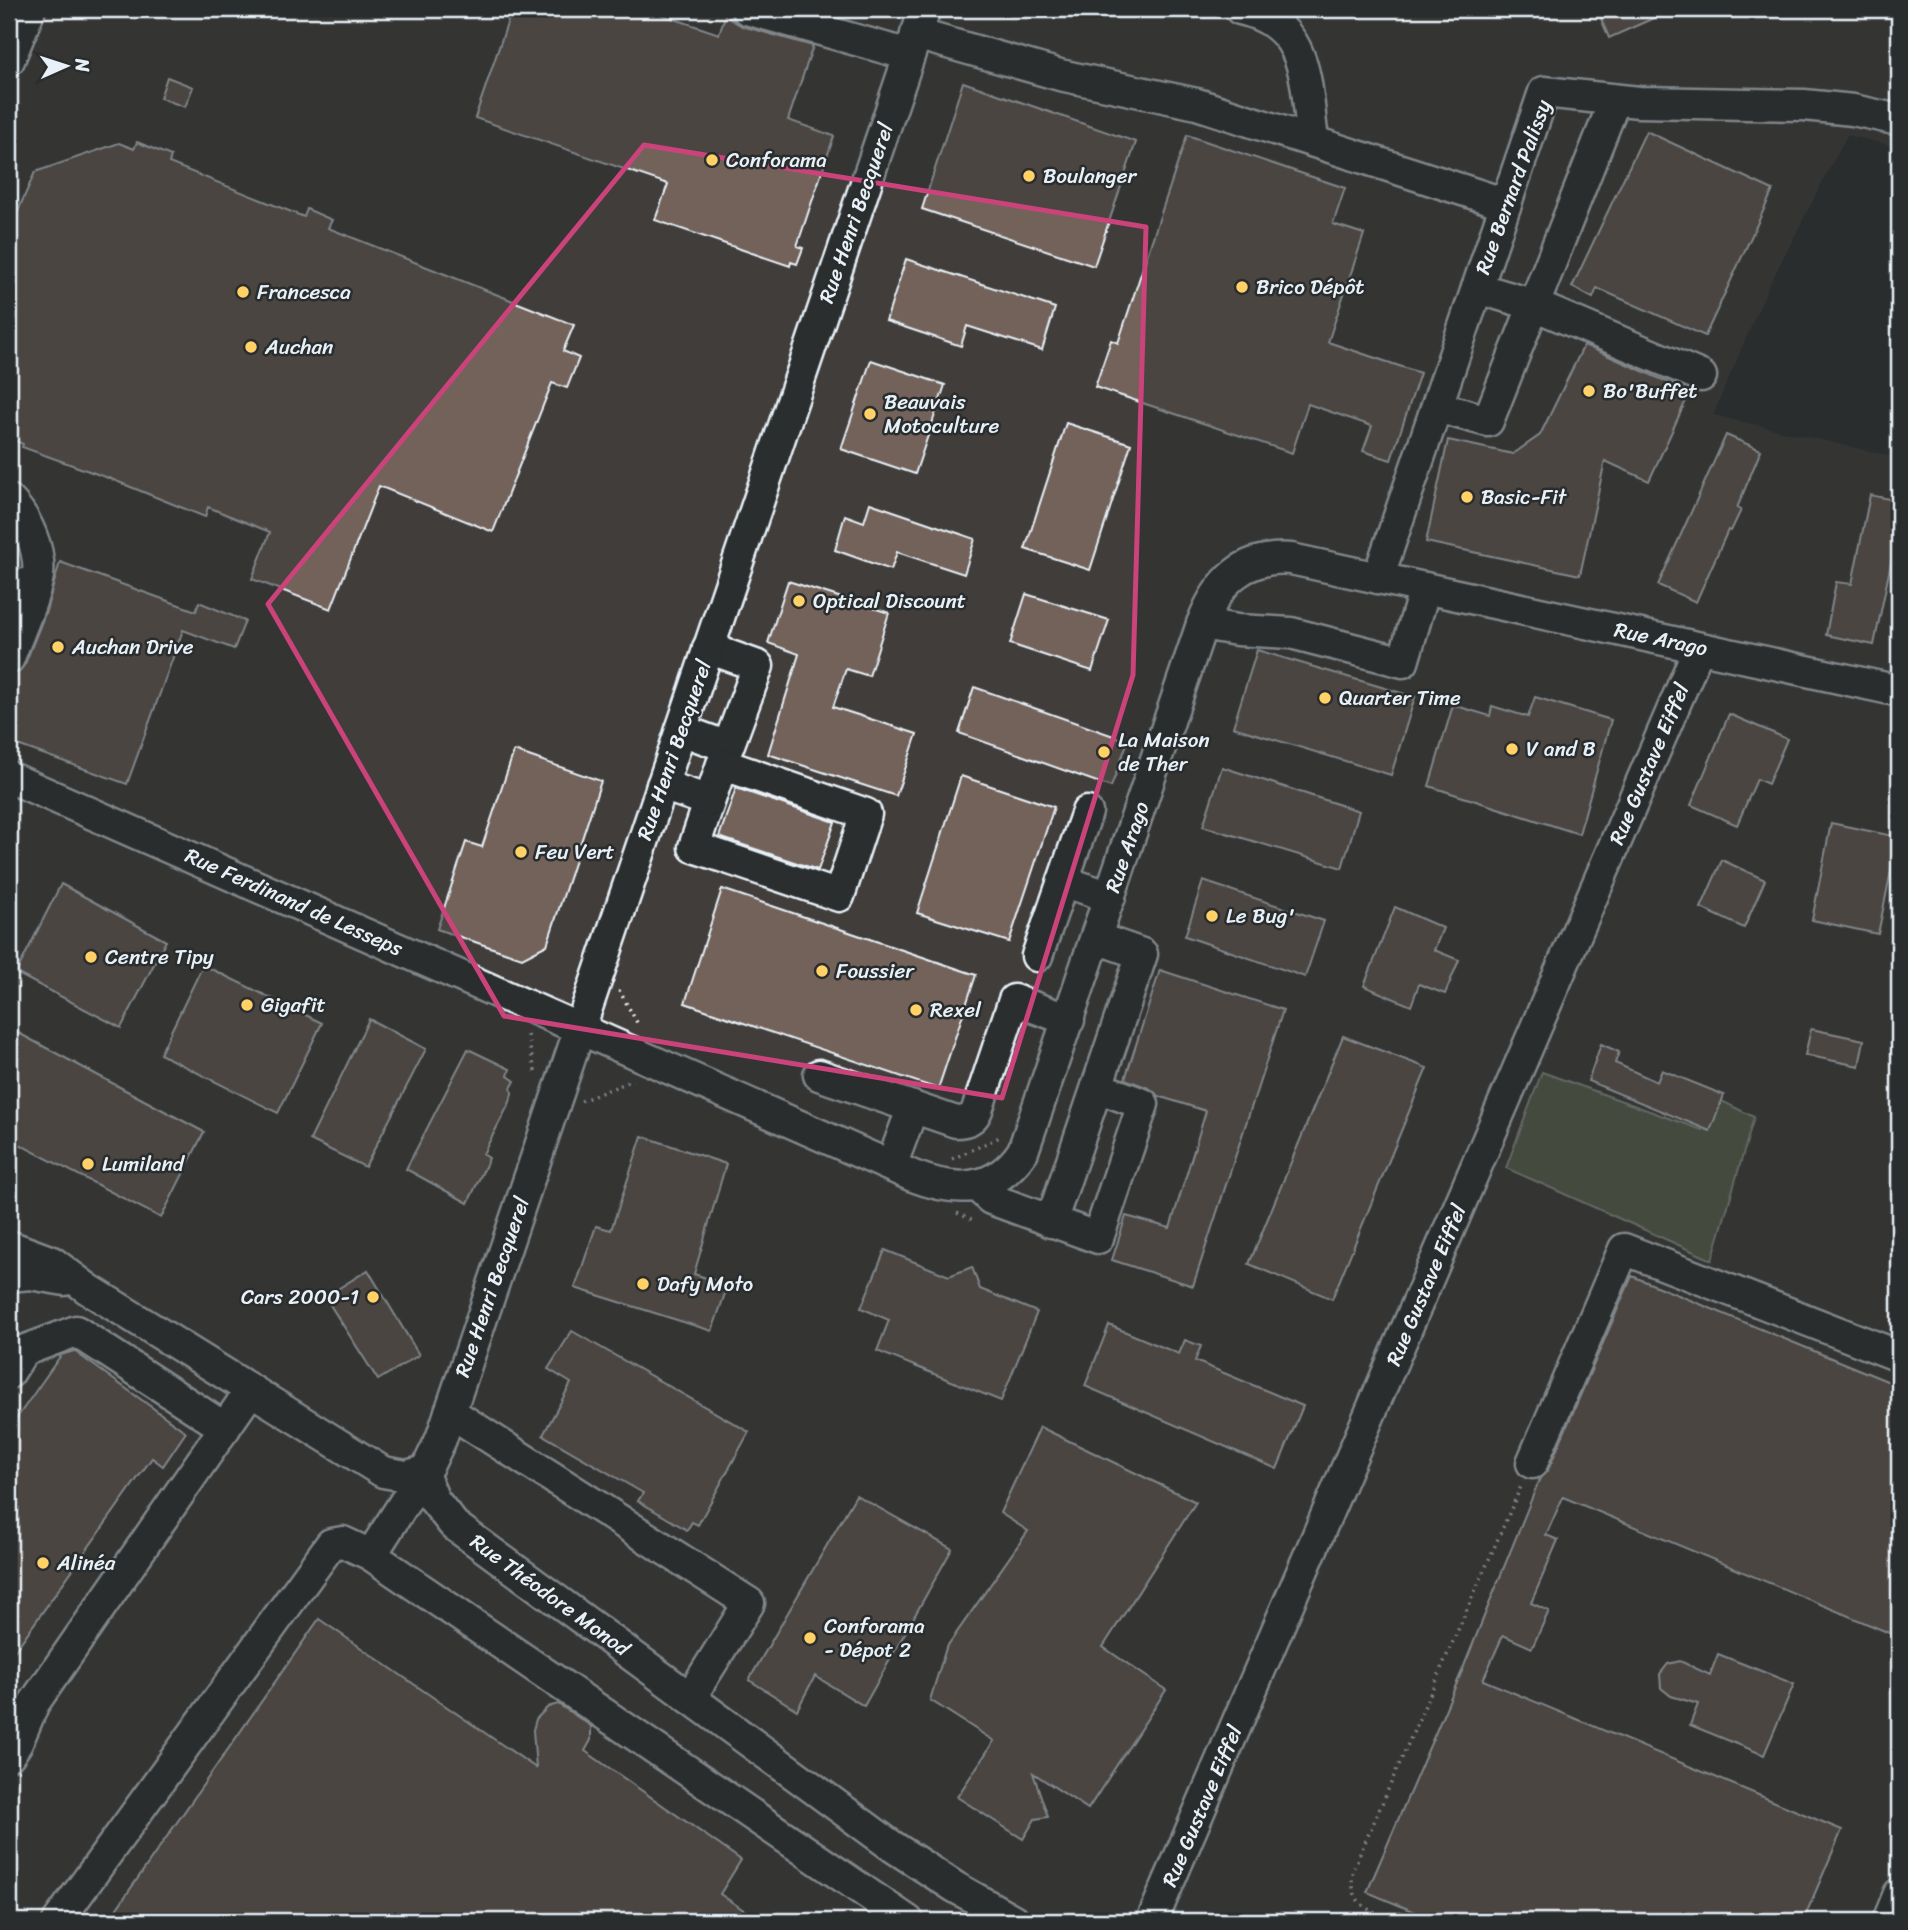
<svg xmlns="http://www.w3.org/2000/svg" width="1908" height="1930" viewBox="0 0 1908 1930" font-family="Sriracha,sans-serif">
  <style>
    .built { fill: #403d3b }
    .green { fill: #666e54; stroke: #a7b0a6; stroke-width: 2 }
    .building { fill: #73625a; stroke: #e8f1f8; stroke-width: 2 }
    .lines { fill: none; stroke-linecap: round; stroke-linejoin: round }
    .minor-casing { stroke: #e8f1f8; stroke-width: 35 }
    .path { stroke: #e8f1f8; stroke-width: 3.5; stroke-dasharray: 2 5; stroke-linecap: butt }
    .minor { stroke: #2a2d2e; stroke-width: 30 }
    .marked { fill: none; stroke: #ca437a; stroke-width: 5; stroke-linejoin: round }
    .poi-dot { fill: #ffd166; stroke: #2a2d2e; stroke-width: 2.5 }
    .labels { text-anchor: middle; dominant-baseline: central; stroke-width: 5; stroke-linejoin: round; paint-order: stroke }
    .poi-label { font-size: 21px; fill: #e8f1f8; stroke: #2a2d2e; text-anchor: start }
    .street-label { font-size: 21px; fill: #e8f1f8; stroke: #2a2d2e }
  </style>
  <rect width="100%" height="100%" fill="#2a2d2e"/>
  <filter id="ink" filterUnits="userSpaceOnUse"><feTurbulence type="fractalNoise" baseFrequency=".0143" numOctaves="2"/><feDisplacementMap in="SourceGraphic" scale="14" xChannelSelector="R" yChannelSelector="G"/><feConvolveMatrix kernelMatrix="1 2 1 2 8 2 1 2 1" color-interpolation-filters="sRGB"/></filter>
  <g filter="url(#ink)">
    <path class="built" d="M9 9H1899V147L1847 135 1767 289 1713 415 1899 458V1921H9Z"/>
    <path class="green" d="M1542 1072 1702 1130 1722 1101 1754 1117 1712 1260 1506 1168Z"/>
    <g class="building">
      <path d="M512 9H645L719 34 725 16 742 26 813 46 788 120 834 136 797 246 803 248 797 264 791 262 790 266 655 220 668 184 475 118Z"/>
      <path d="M1597 9H1674L1609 38Z"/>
      <path d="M167 77 193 87 185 107 160 98Z"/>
      <path d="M963 82 1136 142 1094 266 922 209Z"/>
      <path d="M1646 131 1773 190 1705 336 1597 288 1593 298 1572 287Z"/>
      <path d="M1187 135 1345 188 1333 224 1364 234 1328 342 1420 373 1391 460 1363 451 1372 426 1308 404 1292 453 1095 387 1111 340 1118 343Z"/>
      <path d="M137 142 171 156 169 163 304 217 307 209 332 220 328 228 574 325 563 351 579 358 567 388 552 383 493 532 379 486 331 609 252 579 270 532 208 507 205 517 111 479 22 447 23 444 9 438V235L21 204 35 172 119 143 134 149Z"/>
      <path d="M906 259 1055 308 1042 350 967 326 961 346 886 321Z"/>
      <path d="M1584 345 1690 392 1649 481 1605 461 1580 575 1426 542 1448 440 1513 454 1540 435Z"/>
      <path d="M871 360 945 385 915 474 841 449Z"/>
      <path d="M1066 423 1131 444 1090 570 1025 549Z"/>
      <path d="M1726 435 1761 450 1737 508 1741 510 1731 531 1728 530 1696 602 1658 585Z"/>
      <path d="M1870 495 1899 501V524L1874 645 1826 635 1836 582 1852 584Z"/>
      <path d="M870 503 975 539 964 574 897 552 891 570 835 550 845 515 864 522Z"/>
      <path d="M60 562 196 611 199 602 245 621 234 649 183 630 127 784 9 742V675L19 672 25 664 46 611Z"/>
      <path d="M788 581 889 613 869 676 846 669 833 707 917 734 896 796 768 754 799 654 768 643Z"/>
      <path d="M1026 594 1109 620 1092 671 1010 644Z"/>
      <path d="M1257 650 1415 697 1391 775 1233 727Z"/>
      <path d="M974 687 1128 741 1111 787 959 733Z"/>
      <path d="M1535 697 1611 720 1579 834 1429 786 1453 705 1490 716 1492 706 1528 717Z"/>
      <path d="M1729 714 1787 739 1768 784 1757 779 1737 825 1691 805Z"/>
      <path d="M514 751 601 781 547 945 522 958 437 929 466 842 482 847Z"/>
      <path d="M1222 767 1359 811 1342 868 1203 826Z"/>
      <path d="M961 776 1054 807 1009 942 917 913Z"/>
      <path d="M736 788 835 822 818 870 719 837Z"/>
      <path d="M1831 823 1898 837 1878 934 1812 920Z"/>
      <path d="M1722 860 1765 880 1744 928 1701 908Z"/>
      <path d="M1203 881 1324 921 1305 977 1185 936Z"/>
      <path d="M61 884 166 941 121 1028 16 973Z"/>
      <path d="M722 889 976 975 938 1089 685 1003Z"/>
      <path d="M1395 907 1443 928 1434 950 1459 960 1445 994 1419 984 1411 1006 1364 986Z"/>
      <path d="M203 965 322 1023 278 1113 160 1054Z"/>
      <path d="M1160 970 1283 1010 1193 1286 1112 1260 1126 1216 1170 1228 1206 1111 1158 1096 1149 1088 1125 1079Z"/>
      <path d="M369 1019 426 1049 365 1167 310 1140Z"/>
      <path d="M9 1028 204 1132 161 1218 9 1139Z"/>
      <path d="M1811 1029 1864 1040 1859 1066 1805 1055Z"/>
      <path d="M1343 1036 1427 1068 1332 1299 1249 1264Z"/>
      <path d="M1601 1044 1619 1052 1615 1063 1657 1082 1662 1070 1724 1095 1710 1131 1588 1081Z"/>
      <path d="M468 1049 510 1069 508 1076 515 1081 511 1088 512 1093 510 1102 483 1154 489 1158 468 1203 406 1169Z"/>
      <path d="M642 1136 726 1164 694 1274 728 1285 712 1331 575 1288 596 1226 611 1230Z"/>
      <path d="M885 1250 949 1276 972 1267 980 1289 1037 1312 1001 1401 877 1351 889 1320 861 1308Z"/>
      <path d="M368 1270 419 1355 378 1380 325 1297Z"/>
      <path d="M1632 1276 1899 1386V1637L1563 1497 1546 1535 1558 1540 1531 1603 1549 1611 1532 1648 1503 1635 1483 1680 1842 1830 1803 1921H1437L1367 1892 1462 1671 1540 1478 1548 1470Z"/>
      <path d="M1109 1325 1179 1354 1185 1340 1201 1346 1195 1361 1303 1406 1277 1469 1085 1386Z"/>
      <path d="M572 1331 749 1432 698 1525 692 1522 687 1530 638 1501 643 1493 543 1435 571 1383 548 1369Z"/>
      <path d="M74 1351 186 1432 163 1466 152 1458 9 1659V1429L61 1355Z"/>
      <path d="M1040 1427 1196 1502 1103 1647 1166 1690 1088 1809 1033 1773 1048 1817 1035 1819 1023 1839 957 1797 994 1741 930 1700 946 1648 1028 1531 1000 1513Z"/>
      <path d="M856 1495 952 1549 864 1706 815 1676 797 1710 749 1680Z"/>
      <path d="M319 1619 536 1768 533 1730 536 1719 548 1707 558 1704 591 1726V1740L585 1751 741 1860 720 1894 760 1921H108Z"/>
      <path d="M1718 1654 1794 1684 1764 1755 1690 1725 1698 1704 1671 1696 1661 1688 1660 1674 1668 1664 1680 1661 1710 1675Z"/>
    </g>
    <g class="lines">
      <g class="minor-casing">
        <g id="minor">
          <path d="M747 9 909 55"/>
          <path d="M1240 9C1310 25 1305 81 1313 141"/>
          <path d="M916 34 1060 75 1197 104 1506 204"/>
          <path d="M9 60 30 9"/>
          <path d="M1477 288 1534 305 1701 376"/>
          <path d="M1437 407 1488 421 1615 100"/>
          <path d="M9 500C26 517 41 550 38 575 35 597 17 636 9 658"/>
          <path d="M1378 578 1544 92 1639 102 1804 105 1853 110 1899 120"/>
          <path d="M9 587 36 582"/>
          <path d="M1202 624 1237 630 1291 633 1403 662 1425 588"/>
          <path d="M681 730 728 747 758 666 708 648"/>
          <path d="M722 764 866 814 839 896 694 847Z"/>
          <path d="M9 777 913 1176C957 1193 995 1193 1023 1151L1202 624C1218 582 1243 555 1291 559L1899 691"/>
          <path d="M662 785 709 801"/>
          <path d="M1063 881 1087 812"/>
          <path d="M1037 956 1063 881 1110 897"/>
          <path d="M819 1075 956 1122C966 1122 973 1120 977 1110L1014 1000 1069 1020"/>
          <path d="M891 1166 913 1107"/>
          <path d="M976 1185 991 1199 1098 1238 1143 1104 1097 1087"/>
          <path d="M1051 1222 1142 954 1096 938"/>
          <path d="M9 1246 52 1262 88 1289 383 1472 406 1476 422 1472 434 1500 454 1525 892 1846 955 1887 1015 1921"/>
          <path d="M9 1276 30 1274 65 1280"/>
          <path d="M9 1373 23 1351 76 1331 225 1428"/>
          <path d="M450 1412 749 1603 690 1698"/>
          <path d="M1532 1463 1624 1249 1899 1356"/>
          <path d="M9 1755 17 1743 34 1703 251 1390"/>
          <path d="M58 1921 331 1544 343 1542 371 1555"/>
          <path d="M908 1921 371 1555 429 1464 441 1439 925 9"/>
          <path d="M1152 1921 1699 648"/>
          <path d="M1888 1921 1899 1894"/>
        </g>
      </g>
      <g class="path">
        <path d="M619 990 639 1026"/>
        <path d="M527 1035 536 1075"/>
        <path d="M581 1101 633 1080"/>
        <path d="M952 1159 1002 1136"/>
        <path d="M957 1213 975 1221"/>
        <path d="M1395 1921C1367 1909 1351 1907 1352 1872L1522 1484"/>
      </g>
      <use href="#minor" class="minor"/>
    </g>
  </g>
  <path d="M0 0H1908V1930H0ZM644 145 1146 227 1133 675 1002 1098 504 1016 268 604Z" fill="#2a2d2e" fill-opacity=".55" fill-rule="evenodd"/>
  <path class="marked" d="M644 145 1146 227 1133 675 1002 1098 504 1016 268 604Z"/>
  <g class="poi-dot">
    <circle cx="712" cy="160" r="7"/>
    <circle cx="1029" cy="176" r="7"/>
    <circle cx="1242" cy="287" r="7"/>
    <circle cx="243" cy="292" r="7"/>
    <circle cx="251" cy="347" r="7"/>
    <circle cx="1589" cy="391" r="7"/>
    <circle cx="870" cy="414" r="7"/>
    <circle cx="1467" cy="497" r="7"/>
    <circle cx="799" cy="601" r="7"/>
    <circle cx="58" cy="647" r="7"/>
    <circle cx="1325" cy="698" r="7"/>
    <circle cx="1512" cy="749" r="7"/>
    <circle cx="1104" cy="752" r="7"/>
    <circle cx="521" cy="852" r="7"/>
    <circle cx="1212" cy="916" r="7"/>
    <circle cx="91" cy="957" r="7"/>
    <circle cx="822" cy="971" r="7"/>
    <circle cx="247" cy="1005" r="7"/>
    <circle cx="916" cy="1010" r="7"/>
    <circle cx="88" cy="1164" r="7"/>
    <circle cx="643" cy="1284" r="7"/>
    <circle cx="373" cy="1297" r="7"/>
    <circle cx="43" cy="1563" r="7"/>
    <circle cx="810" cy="1638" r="7"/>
  </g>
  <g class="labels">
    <g class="poi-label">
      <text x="726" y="160">Conforama</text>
      <text x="1043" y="176">Boulanger</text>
      <text x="1256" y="287">Brico Dépôt</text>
      <text x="257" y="292">Francesca</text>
      <text x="265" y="347">Auchan</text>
      <text x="1603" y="391">Bo'Buffet</text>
      <text x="884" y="402">Beauvais<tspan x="884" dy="24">Motoculture</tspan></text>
      <text x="1481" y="497">Basic-Fit</text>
      <text x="813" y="601">Optical Discount</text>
      <text x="72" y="647">Auchan Drive</text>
      <text x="1339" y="698">Quarter Time</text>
      <text x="1118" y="740">La Maison<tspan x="1118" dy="24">de Ther</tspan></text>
      <text x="1526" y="749">V and B</text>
      <text x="535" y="852">Feu Vert</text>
      <text x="1226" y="916">Le Bug'</text>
      <text x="105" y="957">Centre Tipy</text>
      <text x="836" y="971">Foussier</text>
      <text x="261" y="1005">Gigafit</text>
      <text x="930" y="1010">Rexel</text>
      <text x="102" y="1164">Lumiland</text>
      <text x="657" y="1284">Dafy Moto</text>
      <text x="359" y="1297" text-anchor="end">Cars 2000-1</text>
      <text x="57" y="1563">Alinéa</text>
      <text x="824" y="1626">Conforama<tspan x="824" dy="24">- Dépot 2</tspan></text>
    </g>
    <g class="street-label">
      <text transform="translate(1513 187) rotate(-70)">Rue Bernard Palissy</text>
      <text transform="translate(856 213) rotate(-71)">Rue Henri Becquerel</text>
      <text transform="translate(1661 639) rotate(12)">Rue Arago</text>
      <text transform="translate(674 750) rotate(-71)">Rue Henri Becquerel</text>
      <text transform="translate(1649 764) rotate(-67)">Rue Gustave Eiffel</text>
      <text transform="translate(1127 847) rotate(-71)">Rue Arago</text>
      <text transform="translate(294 902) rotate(24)">Rue Ferdinand de Lesseps</text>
      <text transform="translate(1426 1285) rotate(-67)">Rue Gustave Eiffel</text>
      <text transform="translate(492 1287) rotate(-71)">Rue Henri Becquerel</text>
      <text transform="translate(550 1595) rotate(36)">Rue Théodore Monod</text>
      <text transform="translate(1202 1806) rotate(-67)">Rue Gustave Eiffel</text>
    </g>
  </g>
  <rect width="1908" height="1930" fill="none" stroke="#2a2d2e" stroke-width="35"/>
  <rect x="18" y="18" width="1873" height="1895" fill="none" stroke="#e8f1f8" stroke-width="2.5" filter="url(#ink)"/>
  <g transform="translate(66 66) rotate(87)" stroke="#2a2d2e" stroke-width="5" paint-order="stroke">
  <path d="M0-5L12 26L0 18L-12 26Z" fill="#e8f1f8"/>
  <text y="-10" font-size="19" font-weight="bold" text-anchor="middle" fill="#e8f1f8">N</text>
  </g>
</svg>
